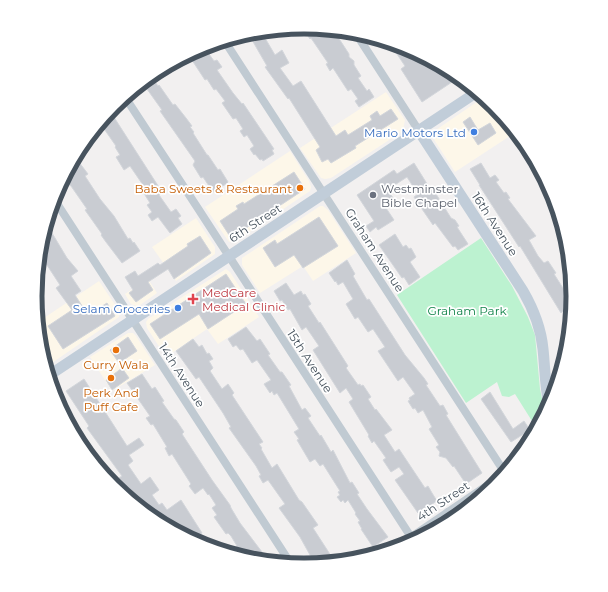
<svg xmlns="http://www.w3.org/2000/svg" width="608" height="592" viewBox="0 0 608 592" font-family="Montserrat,sans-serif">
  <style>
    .commercial { fill: #fdf7e9 }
    .green { fill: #bcf2d0 }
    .building { fill: #c9ccd2; stroke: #d3d6db }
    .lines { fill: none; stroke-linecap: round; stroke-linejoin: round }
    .street { stroke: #c0cad2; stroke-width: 8 }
    .secondary { stroke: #c1cdd9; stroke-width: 11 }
    .shop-dot { fill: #3f7fe0; stroke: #fff; stroke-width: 1.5 }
    .food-dot { fill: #e8710a; stroke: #fff; stroke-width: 1.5 }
    .worship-dot { fill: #6b7280; stroke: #fff; stroke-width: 1.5 }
    .health-dot { fill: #e0444e; stroke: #fff; stroke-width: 1.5 }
    .labels { text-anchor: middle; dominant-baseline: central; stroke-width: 3.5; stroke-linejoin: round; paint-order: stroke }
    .shop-label { font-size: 12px; fill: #366cbe; stroke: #fff; text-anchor: end }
    .food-label { font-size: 12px; fill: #c56008; stroke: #fff }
    .worship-label { font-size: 12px; fill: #5b616d; stroke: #fff; text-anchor: start }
    .street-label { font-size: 12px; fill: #47535e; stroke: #fff }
    .health-label { font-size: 12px; fill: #be3a42; stroke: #fff; text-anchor: start }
    .park-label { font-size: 12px; fill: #12844a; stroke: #fff }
    .rim { fill: none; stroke: #47535e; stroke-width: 5 }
  </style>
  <rect width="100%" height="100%" fill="#f2f0f0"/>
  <g class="commercial">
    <path d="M386 92 405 120 403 131 331 178 325 179 321 178 300 148Z"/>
    <path d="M484 97 494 106 516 132 455 172 433 138V132Z"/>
    <path d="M290 151 309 181 311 187 310 191 236 241 229 242 205 207Z"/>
    <path d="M320 206H323L328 210 356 253 313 281 303 266 260 293 242 265V258Z"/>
    <path d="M196 218 215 247V254L176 281 152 247Z"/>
    <path d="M226 269 230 272 259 317 218 344 207 329 166 357 147 328 146 322 148 319Z"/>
    <path d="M148 279 157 293 140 305 136 306 131 304 125 294Z"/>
    <path d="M99 281 120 312 119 317 46 367 40 348 38 322Z"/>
    <path d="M128 333H133L136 336 155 365 112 391 90 357Z"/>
  </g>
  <path class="green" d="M481 238 512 286 528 317 535 335 540 389 545 413 537 429 515 394 509 397 502 396 497 382 466 403 397 295Z"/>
  <g class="building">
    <path d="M302 27 331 30 334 35 336 34 349 54V57L354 61V65L361 76 358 78 367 91 369 89 374 97 359 107 355 101 358 99 351 89 348 91 333 68 330 71 326 64 328 63 311 38 310 39Z"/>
    <path d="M257 32 262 40 265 38 275 55 282 50 289 63 280 68 293 86 301 81 336 136 345 130 348 135 372 120 370 116 377 111 380 116 391 109 398 119 355 146 356 148 331 163 328 159 322 162 316 150 320 147 289 98 288 99 265 67 267 66 248 33Z"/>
    <path d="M389 42 407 48 442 66 452 82 422 102 401 69 405 66Z"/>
    <path d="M204 47 214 61 217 60 222 67 217 70 233 93 242 104 243 103 274 149 272 150 274 154 263 161 262 159 260 160 255 154 254 155 250 149 254 146 247 135 244 137 240 131 243 129 236 118 233 119 222 103 225 101 216 89 214 90 207 79 205 80 188 54Z"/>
    <path d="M151 76 158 86 159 85 173 105 175 104 186 118 192 126 190 127 194 132 193 133 207 155H208L218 170 220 169 228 182 226 184 213 192 203 177 201 178 193 165 195 161 160 111 162 110 142 82Z"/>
    <path d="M110 111 162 192 159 195 171 212 176 209 181 216 178 218 182 224 170 233 158 217 152 221 148 215 152 212 147 205 150 203 140 187 143 185 130 166 124 170 116 157 120 155 115 147 116 146 100 123Z"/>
    <path d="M470 117 478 130 490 123 496 133 478 145 463 122Z"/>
    <path d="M75 157 88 174 85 176 100 199 114 216 128 239 130 238 133 243 134 242 140 251 122 263 106 242 101 235 102 234 85 210 87 209 71 186 67 183 64 178Z"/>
    <path d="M414 163 429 187 431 186 451 218 455 220 459 226 457 227 468 244 458 250 455 246 453 247 435 223 433 225 422 209 414 197 418 194 407 177 387 190 394 199 384 205 394 220 378 230 376 227 370 232 366 226 374 221 357 195 394 170 397 174Z"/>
    <path d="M481 163 490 178 495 175 499 180 496 182 504 193 506 192 510 198 508 199 536 236 529 240 538 256 544 263 548 261 556 273 554 274 568 296 573 293 570 323 563 311 561 313 520 246 519 247 479 185H480L470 169Z"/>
    <path d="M294 172 305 189 231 238 220 221 238 209 236 206 243 202 244 204Z"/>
    <path d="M319 217 338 246 303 268 294 255 275 267 263 248 275 240 277 244Z"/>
    <path d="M46 223 67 258 78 271 71 276 81 291 75 295 88 315 107 303 115 316 63 349 48 326 72 310 56 288 60 285 45 262 42 263 39 258 40 243Z"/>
    <path d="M395 234 403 247 406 245 409 249 411 248 416 257 410 262 420 277 409 285 404 277 402 278 379 245Z"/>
    <path d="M200 236 211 253 174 279 168 269 148 282 153 290 136 302 129 293 133 290 125 277 135 271 138 276 158 263 160 265 188 246 187 244Z"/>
    <path d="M347 260 355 274 353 276 367 300 369 299 405 355 424 378 428 384 426 385 440 406 443 405 448 414 446 415 482 473 466 484 454 466 453 467 446 458 439 456 440 452 436 447 439 445 429 429 432 427 423 410 418 413 415 408 413 409 408 401 410 400 409 398 415 394 403 377 398 381 378 351 385 347 373 329 368 332 358 317 355 319 346 304 353 299 343 282 338 285 336 281 335 282 329 273Z"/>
    <path d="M226 274 246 304 208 329 199 314 160 339 150 324Z"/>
    <path d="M286 283 294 295 301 291 303 295 305 294 311 304 308 306 319 323 320 322 348 366 346 368 358 385 360 384 361 386 363 385 371 397 368 399 375 410 376 409 392 430 384 435 395 452 399 449 425 488 428 486 432 493 437 501 418 513 395 480 404 474 399 467 391 472 383 460 386 458 374 441 372 443 368 436 369 435 349 402 353 399 346 388 340 393 313 350 319 346 306 327 302 330 290 309 288 310 282 300 280 301 274 291Z"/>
    <path d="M246 327 257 341 260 339 270 354 268 355 280 372H282L291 385 289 386 302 410 305 408 311 416 308 418 320 436 321 435 331 452 333 450 350 483 352 482 359 493 357 494 367 509 388 537 373 547 361 529H362L358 522 360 521 355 514 356 513 348 500 345 503 343 500 341 502 337 497 340 495 338 492 340 491 328 472 323 464 320 466 315 459 310 462 297 440 299 439 294 432 299 429 277 393 274 395 272 391 270 393 264 384 271 380 257 360 252 363 243 349 240 350 236 345 233 347 228 339Z"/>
    <path d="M128 337 137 351 119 363 110 350Z"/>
    <path d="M193 339 199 347 202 345 207 354 209 353 213 359 209 361 213 368 210 371 222 389 228 384 234 393 232 395 263 442 259 444 262 448 261 449 272 468 277 464 299 500 302 502 318 525 313 528 335 562 315 564 300 537 279 508 285 504 268 480 263 483 259 476 261 475 256 466 229 428 231 427 223 413 199 377 196 379 176 351Z"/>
    <path d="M122 368 129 378 112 390 106 380Z"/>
    <path d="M142 374 152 389 155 387 164 401 162 402 174 419 176 420 184 432 182 434 212 480 230 505 231 508 240 523 265 556 259 560 243 557 236 547 237 546 231 536 228 533 226 534 214 517 217 515 212 508 216 505 209 494 208 495 203 488 195 494 189 486 191 484 172 454 169 456 165 448 167 447 153 424 151 425 146 418 150 416 127 383Z"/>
    <path d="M84 379 127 446 139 438 144 445 129 455 133 461 128 465 141 484 150 477 159 490 152 495 159 505 162 503 167 510 181 500 202 533 196 537 195 535 190 538 154 520 142 510 128 488 126 489 119 478 122 476 87 428 89 426 66 391Z"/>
    <path d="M490 392 513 429 524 421 530 430 511 442 481 399Z"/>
  </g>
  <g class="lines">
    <g class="street">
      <path d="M355 32 419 131"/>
      <path d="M224 40 505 473"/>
      <path d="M125 97 199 210 411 537"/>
      <path d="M54 199 291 564"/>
      <path d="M448 512 453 520"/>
      <path d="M395 548 504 474"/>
    </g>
    <g class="secondary">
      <path d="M419 131 523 291C534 310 541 328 543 349 545 368 545 386 549 405"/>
      <path d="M48 376 477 92"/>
    </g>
  </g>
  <g class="shop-dot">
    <circle cx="474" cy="132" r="4"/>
    <circle cx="178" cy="308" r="4"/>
  </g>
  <g class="food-dot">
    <circle cx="300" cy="188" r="4"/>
    <circle cx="116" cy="350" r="4"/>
    <circle cx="111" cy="378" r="4"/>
  </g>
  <circle class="worship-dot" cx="373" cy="195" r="4"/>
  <path class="health-dot" d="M191 293h4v4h4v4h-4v4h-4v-4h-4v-4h4z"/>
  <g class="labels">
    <g class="shop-label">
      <text x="466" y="132">Mario Motors Ltd</text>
      <text x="170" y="308">Selam Groceries</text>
    </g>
    <g class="food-label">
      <text x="292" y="188" text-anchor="end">Baba Sweets &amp; Restaurant</text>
      <text x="116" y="364">Curry Wala</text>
      <text x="111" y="392">Perk And<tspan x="111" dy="14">Puff Cafe</tspan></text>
    </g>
    <g class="worship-label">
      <text x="381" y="188">Westminster<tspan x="381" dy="14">Bible Chapel</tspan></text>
    </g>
    <g class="street-label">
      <text transform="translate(255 223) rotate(-33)">6th Street</text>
      <text transform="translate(495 224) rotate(57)">16th Avenue</text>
      <text transform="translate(375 250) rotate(57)">Graham Avenue</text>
      <text transform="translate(310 361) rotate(57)">15th Avenue</text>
      <text transform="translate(182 375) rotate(57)">14th Avenue</text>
      <text transform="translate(443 501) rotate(-34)">4th Street</text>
    </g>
    <g class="health-label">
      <text x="202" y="292">MedCare<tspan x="202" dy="14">Medical Clinic</tspan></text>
    </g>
    <g class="park-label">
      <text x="467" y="310">Graham Park</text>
    </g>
  </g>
  <path d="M0 0H608V592H0ZM42 296a262 262 0 1 1 524 0a262 262 0 1 1-524 0Z" fill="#fff" fill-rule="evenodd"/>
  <path class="rim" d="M42 296a262 262 0 1 1 524 0a262 262 0 1 1-524 0Z"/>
</svg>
